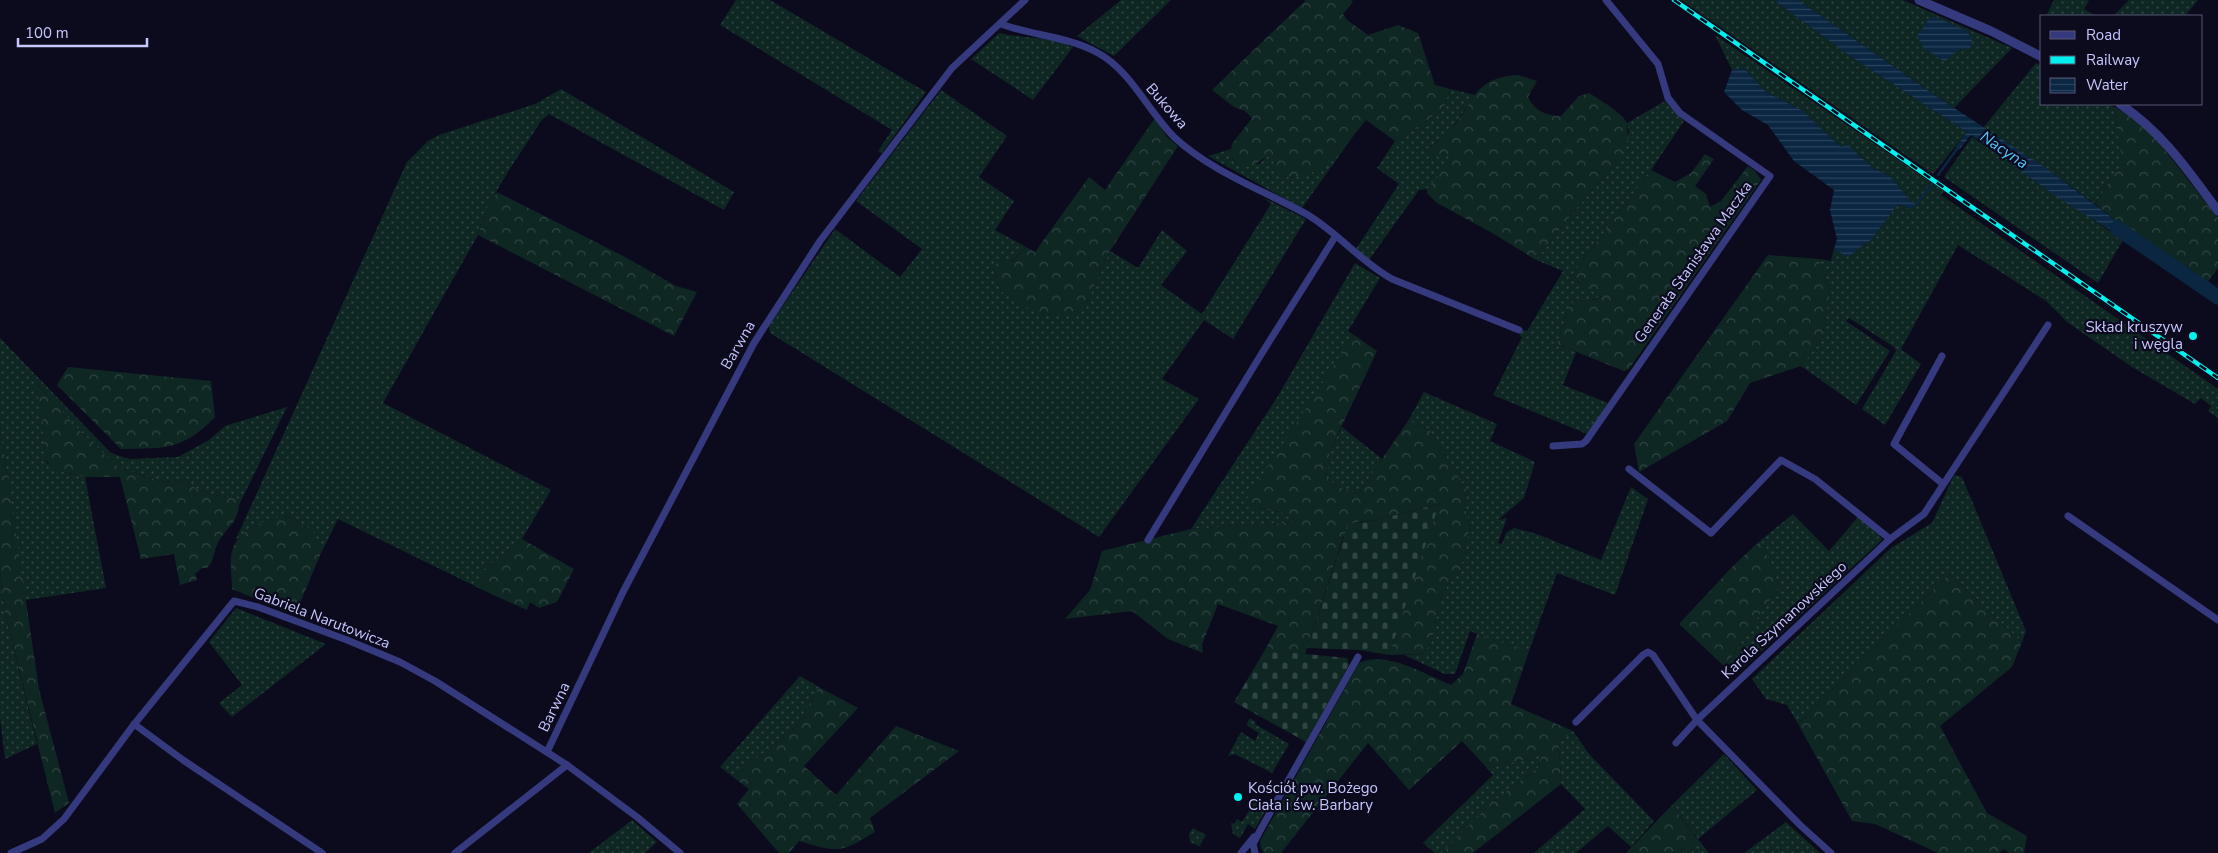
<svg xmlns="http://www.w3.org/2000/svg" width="2218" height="853" viewBox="0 0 2218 853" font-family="'Nunito Sans',sans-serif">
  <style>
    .grass { fill: url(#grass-dots) }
    .forest { fill: url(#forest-crowns) }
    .cemetery { fill: url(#cemetery-stones) }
    .water { fill: url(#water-rules) }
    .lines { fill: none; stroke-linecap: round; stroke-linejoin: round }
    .stream { stroke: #0a2641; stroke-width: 2.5 }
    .river { stroke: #0a2641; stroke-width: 15 }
    .minor { stroke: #343a7d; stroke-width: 7 }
    .tertiary { stroke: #343a7d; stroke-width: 9 }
    .rail-casing { stroke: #00f2ee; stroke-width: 4.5 }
    .rail { stroke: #0c0b1d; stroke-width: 2.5; stroke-dasharray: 8; stroke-linecap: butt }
    .poi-dot { fill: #00f2ee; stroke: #0c0b1d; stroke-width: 2 }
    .labels { text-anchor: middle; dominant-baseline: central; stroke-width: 4.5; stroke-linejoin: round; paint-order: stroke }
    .street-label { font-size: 15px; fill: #c7c7ff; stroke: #0c0b1d }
    .poi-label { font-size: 15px; fill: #c7c7ff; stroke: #0c0b1d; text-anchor: end }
    .water-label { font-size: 16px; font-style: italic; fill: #55c4ff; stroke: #0c0b1d }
  </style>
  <defs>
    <pattern id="grass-dots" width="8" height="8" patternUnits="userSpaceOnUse" patternTransform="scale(1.25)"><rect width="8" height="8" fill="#0e2723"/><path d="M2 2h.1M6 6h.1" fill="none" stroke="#304544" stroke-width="1.8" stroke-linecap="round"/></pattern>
    <pattern id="forest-crowns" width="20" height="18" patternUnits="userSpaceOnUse" patternTransform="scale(1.25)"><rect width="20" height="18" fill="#0e2723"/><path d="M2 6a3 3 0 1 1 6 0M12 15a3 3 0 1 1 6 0" fill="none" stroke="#304544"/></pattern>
    <pattern id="cemetery-stones" width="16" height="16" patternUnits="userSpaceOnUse" patternTransform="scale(1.25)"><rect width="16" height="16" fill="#0e2723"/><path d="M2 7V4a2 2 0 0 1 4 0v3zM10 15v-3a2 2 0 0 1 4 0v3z" fill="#304544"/></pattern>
    <pattern id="water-rules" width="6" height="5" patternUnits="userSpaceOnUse" patternTransform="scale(1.25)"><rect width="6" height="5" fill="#0a2641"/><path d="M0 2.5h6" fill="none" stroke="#2c445e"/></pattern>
  </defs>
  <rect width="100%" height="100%" fill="#0c0b1d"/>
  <g class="grass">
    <path d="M736 0H770L926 92 882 153 878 151 892 130 720 25Z"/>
    <path d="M1121 0H1171L1114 56 1077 36Z"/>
    <path d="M1681 0H1774L1850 56 1967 132 1933 174Z"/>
    <path d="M1798 0H1903L2012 48 1954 108Z"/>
    <path d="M2054 0H2087L2089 1 2084 9 2096 16H2046Z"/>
    <path d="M2129 0H2198L2185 16H2113Z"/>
    <path d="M999 33C1024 39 1049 36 1073 47L1033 100 971 59Z"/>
    <path d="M1715 35 1944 191 1941 195 2218 389V418L2208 411 2211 406 2201 398 2195 404 2132 367 2067 322 2046 301 1958 245 1901 349 1921 364 1885 425 1862 409 1896 351 1894 347 1849 318 1846 321 1890 351 1856 405 1801 366 1822 339 1830 291 1819 259 1831 261 1834 249 1838 250 1872 239 1898 204 1910 209 1916 204 1911 202 1891 177 1872 167 1858 154 1841 147 1803 111 1766 92 1744 68 1732 70Z"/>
    <path d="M2036 63 2042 66V104H2108L2114 107 2122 163 2095 204 2046 168 1983 128Z"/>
    <path d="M561 89 734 192 724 210 549 114 541 121C518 158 490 193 478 235L383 403 551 490 522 539 483 570 480 580 489 593 338 519 321 553 312 530 286 515 236 539 407 162 428 141 439 135 535 104Z"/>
    <path d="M1450 89 1475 95 1448 134 1424 151 1446 153 1452 162 1427 189 1419 190 1369 260 1354 252 1399 184 1377 168 1395 141 1420 126 1444 107Z"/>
    <path d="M941 90 1007 136 979 177 1014 201 995 230 1026 247 1011 262 993 269 1001 291 1015 299 1087 302 1110 251 1138 268 1162 230 1187 251 1161 285 1202 314 1271 204 1264 198 1306 219 1233 339 1204 320 1162 379 1199 399 1099 537 770 333 769 326 835 229 900 277 922 249 856 201Z"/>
    <path d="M1665 101 1684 121 1651 170 1572 275 1583 286 1602 296 1590 301 1575 300 1568 309 1557 344 1576 352 1563 385 1608 403 1587 434 1493 395 1522 337 1519 335 1523 330 1527 331 1563 271 1536 260 1571 215 1617 161 1629 132 1627 123Z"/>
    <path d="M1354 135 1302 208 1208 156 1231 149 1233 159 1237 163 1259 164 1269 155H1276L1291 178 1323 166Z"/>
    <path d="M1972 137 2123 240 2098 283 1944 177Z"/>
    <path d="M1355 263 1380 278 1348 331 1354 335 1243 506 1281 512 1297 522 1191 529 1278 396Z"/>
    <path d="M0 338 111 453 129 459 178 457 209 440 225 426 287 407 239 505 236 498C217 496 199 494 185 480L173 482 156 480 118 467 80 431 36 383 43 423 45 457 47 463 64 472 85 477 106 588 25 600 0 427Z"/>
    <path d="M1424 392 1497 424 1490 441 1535 462 1524 498 1498 520 1507 518 1498 543 1502 544 1506 533 1514 528 1537 534 1601 560 1631 487 1648 499 1615 595 1557 573 1529 651 1502 644 1470 631 1455 674H1445L1404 655 1423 654 1431 643 1440 600 1448 584 1460 573 1470 526 1465 508 1467 491 1429 429 1408 421Z"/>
    <path d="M1342 427 1382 459 1358 494 1339 487 1326 478 1330 451Z"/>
    <path d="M1954 475 1962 477 2026 631 2022 642 1949 574 1798 724 1787 705 1766 699 1752 679 1891 548 1932 523Z"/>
    <path d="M1793 514 1829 551 1858 517 1879 534 1882 540 1734 676 1725 667 1767 603 1780 588 1761 540Z"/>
    <path d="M0 572 5 613 37 744 5 759 0 718Z"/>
    <path d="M236 608 326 644 232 717 219 703 242 685 209 642Z"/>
    <path d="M800 676 819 687 796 727 733 777 720 767Z"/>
    <path d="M1250 718 1256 722 1255 724 1289 744 1272 773 1235 754 1228 756 1241 732 1255 741 1259 733 1246 725Z"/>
    <path d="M1573 731 1589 754 1654 821 1631 847 1608 826 1576 853H1534L1585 809 1561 784 1559 741Z"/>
    <path d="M1542 752 1539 767 1490 804 1442 853H1435L1423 843 1493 775 1487 768 1532 758Z"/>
    <path d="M1724 754 1757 790 1698 839 1709 853H1682L1698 839 1672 805Z"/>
    <path d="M1255 801 1267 808 1255 829 1248 824 1240 838 1233 834 1231 823 1234 824 1237 819 1242 822Z"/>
    <path d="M632 820 657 842 645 853H589Z"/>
    <path d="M1786 822 1820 853H1744Z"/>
    <path d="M1193 828 1206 835 1200 845 1201 847 1190 842 1189 834Z"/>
  </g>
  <g class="forest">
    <path d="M1306 0H1351L1353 2 1343 14 1347 20 1368 35 1398 25 1418 33 1435 85 1450 89 1444 107 1420 126 1395 141 1366 120C1345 146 1315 188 1276 175L1273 164 1275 155C1260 155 1252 176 1236 162 1231 157 1230 151 1232 144L1252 118 1245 111 1234 107 1212 90Z"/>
    <path d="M1518 75 1537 81 1528 97C1535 111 1546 116 1561 116L1579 96 1589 93 1611 107 1623 117 1627 123 1628 141 1617 161 1571 215 1536 260 1494 234 1437 203 1427 193V189L1451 162 1446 153 1436 157 1424 156V151C1432 145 1443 139 1449 132 1476 103 1471 78 1518 75Z"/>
    <path d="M2114 107 2134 118 2153 135 2218 218V268L2207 283 2135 235 2095 204 2122 163Z"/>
    <path d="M1155 118 1167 137 1178 146 1110 251 1087 302 1077 314H1037L1001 291 993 269 999 260 1012 262 1026 247 1035 252 1089 177 1105 190Z"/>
    <path d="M1705 154 1714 159 1695 186 1706 194 1710 207 1721 201 1748 166 1755 171 1761 180 1629 369 1624 371 1557 344 1568 309 1575 300 1590 301 1602 297 1583 286 1572 275 1651 170 1675 182 1691 173Z"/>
    <path d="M497 192 625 257 676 286 697 292 674 336 478 235 487 208Z"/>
    <path d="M1768 255 1819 259 1830 291 1822 339 1801 366 1750 383 1727 421 1639 472 1634 444Z"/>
    <path d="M1354 335 1377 351 1330 451 1326 478 1339 487 1358 494 1408 421 1429 429 1467 491 1465 508 1470 526 1460 573 1448 584 1440 600 1431 643 1423 654 1389 655 1438 504 1377 520 1357 522 1343 537 1305 654 1265 650 1278 626 1218 604 1202 644 1203 653 1168 639 1132 611 1065 619 1090 590 1102 551 1191 529 1296 522 1281 512 1242 506Z"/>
    <path d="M68 367 211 381 215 417C182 451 165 448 121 449L57 385Z"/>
    <path d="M35 382 80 431 118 467 156 480 173 482 185 480C199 494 217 496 236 498L239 505C237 525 226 527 218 543 213 552 215 560 207 568H202L195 574 197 580 180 585 174 554 141 559 120 477H85L52 469 45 458 43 423Z"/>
    <path d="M0 427 39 689 69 803 55 813 5 613 0 571Z"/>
    <path d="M286 515 312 530 321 553 295 615 232 589C232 579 230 567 231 557 233 531 264 520 286 515Z"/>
    <path d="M522 539 574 569 557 602 539 608 530 602 527 610 489 593 480 580 483 570Z"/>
    <path d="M1761 540 1780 588 1767 603 1725 667 1679 624 1734 565Z"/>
    <path d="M1949 574 2022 642 2012 667 1940 726 1987 813 2027 836 2024 853H2009L2004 849 1999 853H1938L1875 824 1852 821 1798 724Z"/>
    <path d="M1477 634 1529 651 1511 704 1573 731 1559 741 1561 784 1473 853H1442L1490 804 1539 767 1542 752 1532 758 1487 768 1462 741 1409 790 1368 743 1281 853H1264L1261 848 1260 841 1359 663C1385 650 1425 674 1451 685L1463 674Z"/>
    <path d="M819 687 858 708 804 766 836 795 896 726 959 751 870 818 875 832C840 853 839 853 799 841L789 853H779L737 804 749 789 733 777 796 727Z"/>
    <path d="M1672 805 1698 840 1682 853H1626Z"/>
  </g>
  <g class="cemetery">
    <path d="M1439 504 1389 655 1360 650 1307 648 1348 524 1377 520Z"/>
    <path d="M1265 650 1347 658 1349 665 1306 742 1234 702Z"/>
  </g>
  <g class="water">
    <path d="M1774 0H1798L1942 100 2046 168 2135 235 2130 242 2063 201 1971 135 1959 150 1956 147 1967 132 1850 56Z"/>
    <path d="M1935 17 1965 30 1972 38V45L1969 49H1960L1945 61C1936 58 1933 52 1924 49L1917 36 1929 19Z"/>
    <path d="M1744 68 1766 92 1803 111 1841 147 1848 145 1872 167 1891 177 1911 202 1917 204 1910 209 1898 204 1872 239 1847 257 1834 249 1837 239 1830 210 1834 190 1794 161 1768 125 1742 110 1724 92 1732 70Z"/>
  </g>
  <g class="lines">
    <g class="stream">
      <path d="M1938 175 1959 146"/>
      <path d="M1917 204 1931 185"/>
    </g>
    <path class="river" d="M2117 228 2218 297"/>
    <g class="minor">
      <path d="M1001 24C1033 36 1067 36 1098 53 1131 71 1148 111 1174 137 1210 171 1265 191 1308 215 1338 233 1361 262 1392 279L1519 330"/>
      <path d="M1942 356 1894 444 1943 484"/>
      <path d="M1553 446 1582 444 1586 441 1770 176 1680 113 1668 98 1658 64 1606 0"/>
      <path d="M1629 469 1711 533 1781 460 1815 479 1890 539"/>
      <path d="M2068 516 2218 620"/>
      <path d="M1148 540 1262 353 1335 237"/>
      <path d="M1576 722 1643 655 1648 652 1653 655 1697 720 1800 825 1831 853"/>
      <path d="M134 724 183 760 322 853"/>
      <path d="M1676 743 1697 720 1890 539 1924 514 2048 325"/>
      <path d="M547 752 623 592 754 343 820 241 952 68 1025 0"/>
      <path d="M11 853 42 839 64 819 132 727 234 601 258 607 347 640 400 662 435 681 567 765 637 817 680 853"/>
      <path d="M455 853 567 765"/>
      <path d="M1241 853 1254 837"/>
      <path d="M1255 853 1253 844 1262 827 1358 657"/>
    </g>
    <g class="tertiary">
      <path d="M1919 0 1991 31 2042 57"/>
      <path d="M2120 104C2163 133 2187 169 2218 211"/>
    </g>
    <g class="rail-casing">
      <path id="rail" d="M1674 0 2218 378"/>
    </g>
    <use href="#rail" class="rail"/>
  </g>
  <g class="poi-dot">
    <circle cx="2193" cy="336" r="5"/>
    <circle cx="1238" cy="797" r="5"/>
  </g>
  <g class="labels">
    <g class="street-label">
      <text transform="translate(1167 106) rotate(49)">Bukowa</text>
      <text transform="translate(1693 262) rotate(-55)">Generała Stanisława Maczka</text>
      <text transform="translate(738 345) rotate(-60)">Barwna</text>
      <text transform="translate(322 618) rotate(21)">Gabriela Narutowicza</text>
      <text transform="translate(1784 620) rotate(-43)">Karola Szymanowskiego</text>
      <text transform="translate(554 707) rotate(-64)">Barwna</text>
    </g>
    <g class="poi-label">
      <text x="2183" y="327">Skład kruszyw<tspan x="2183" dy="17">i węgla</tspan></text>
      <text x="1248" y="788" text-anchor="start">Kościół pw. Bożego<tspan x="1248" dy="17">Ciała i św. Barbary</tspan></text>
    </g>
    <g class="water-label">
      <text transform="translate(2004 150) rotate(34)">Nacyna</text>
    </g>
  </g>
  <rect x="2040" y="15" width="162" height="90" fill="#0c0b1d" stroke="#575677"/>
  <rect x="2050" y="31" width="25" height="8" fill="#343a7d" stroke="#575677"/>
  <text x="2086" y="40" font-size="15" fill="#c7c7ff">Road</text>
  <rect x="2050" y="56" width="25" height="8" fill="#00f2ee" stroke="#575677"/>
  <text x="2086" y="65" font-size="15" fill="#c7c7ff">Railway</text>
  <rect x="2050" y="78" width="25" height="15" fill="url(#water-rules)" stroke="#575677"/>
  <text x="2086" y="90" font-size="15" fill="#c7c7ff">Water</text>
  <path d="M18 38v8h129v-8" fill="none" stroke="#c7c7ff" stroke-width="2.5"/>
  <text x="25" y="38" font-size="15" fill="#c7c7ff" stroke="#0c0b1d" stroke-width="4" paint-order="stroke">100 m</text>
</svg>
